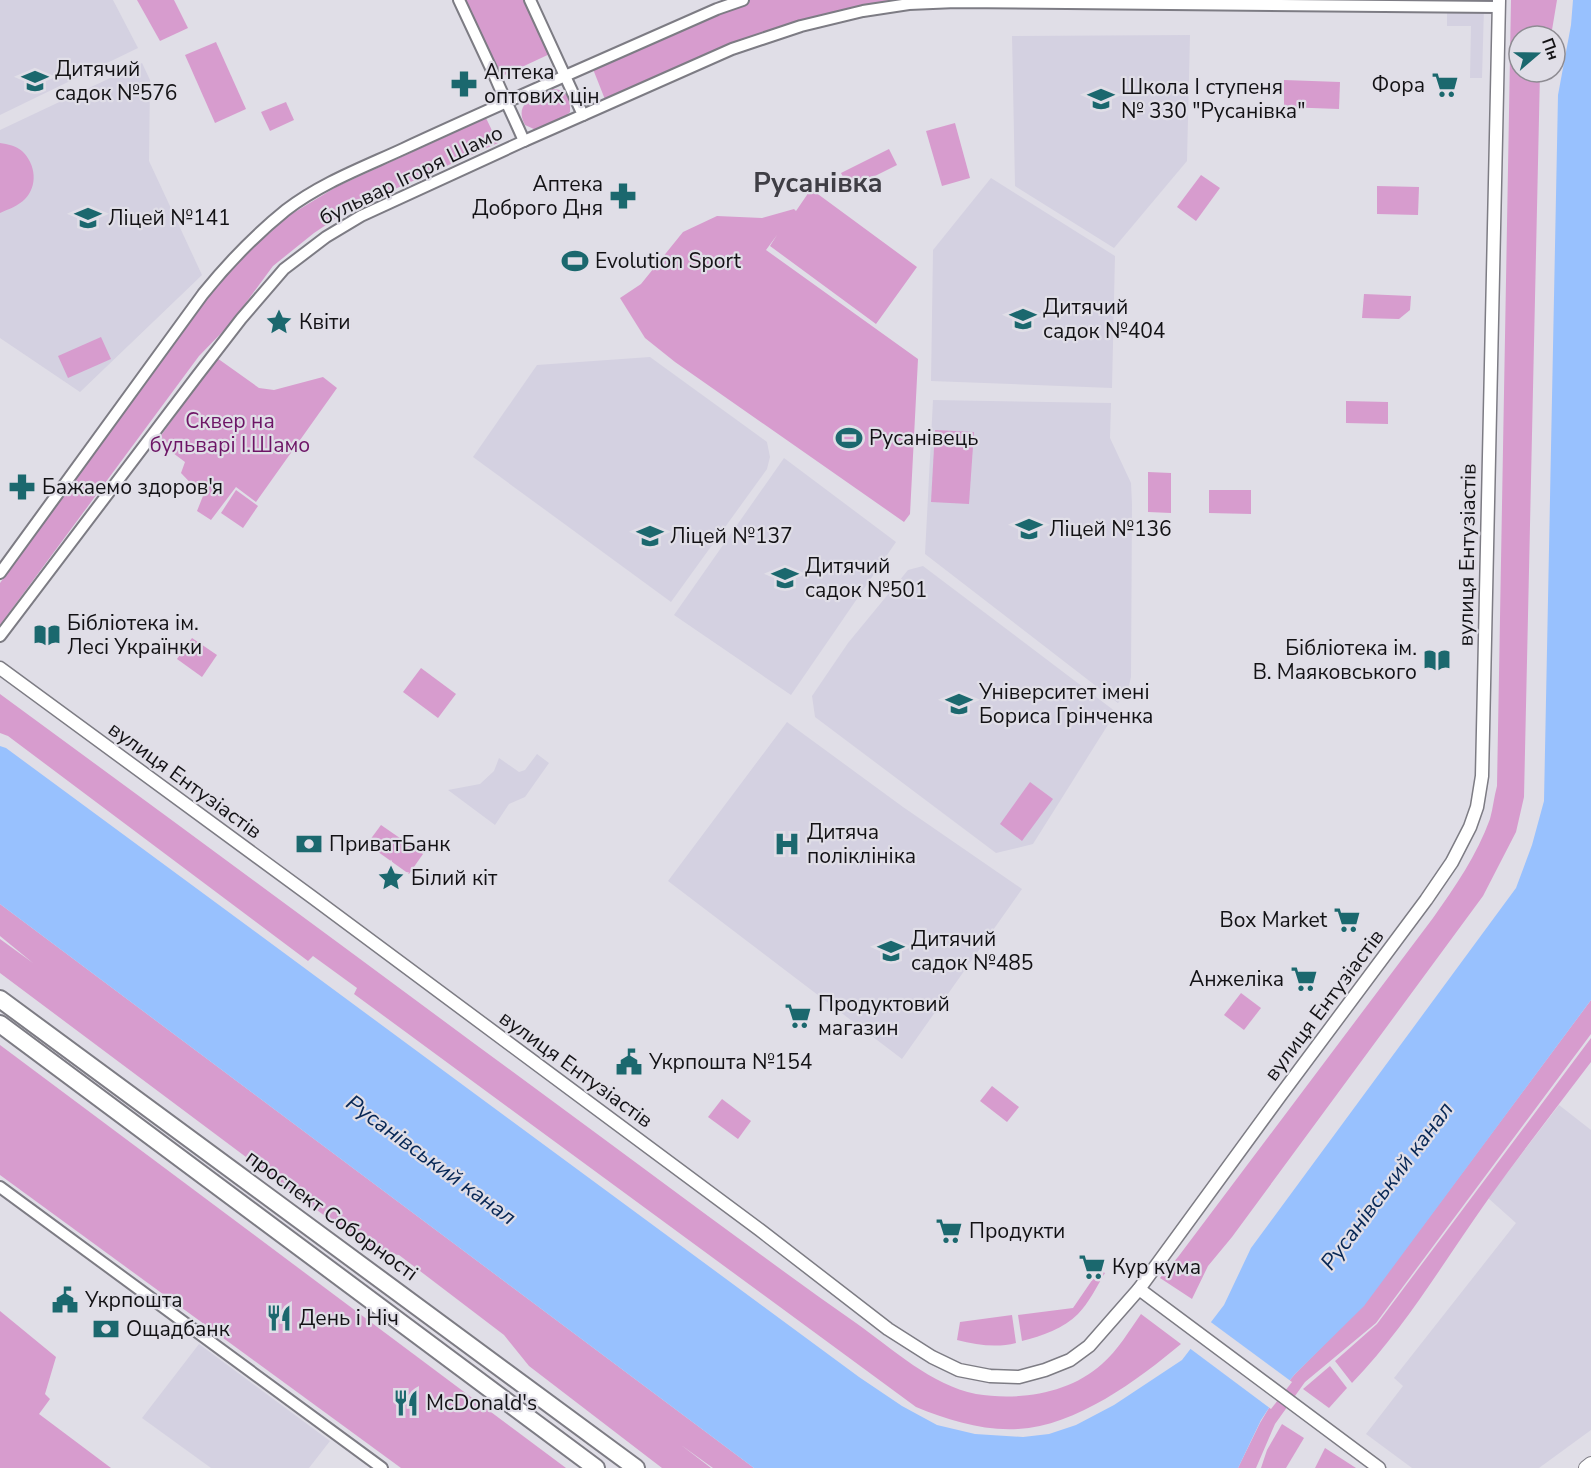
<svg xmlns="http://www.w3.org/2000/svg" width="1591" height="1468" viewBox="0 0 1591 1468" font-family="'Nunito Sans',sans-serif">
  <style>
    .built { fill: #d4d1e1 }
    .green { fill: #d79cce }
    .water { fill: #98c1fe }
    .pier { fill: #e0dee7 }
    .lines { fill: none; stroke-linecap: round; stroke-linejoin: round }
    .minor-casing { stroke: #7d7c84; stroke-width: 14 }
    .tertiary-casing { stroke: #7d7c84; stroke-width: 15 }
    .secondary-casing { stroke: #7d7c84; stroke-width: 16 }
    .trunk-casing { stroke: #7d7c84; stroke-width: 20 }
    .minor { stroke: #fff; stroke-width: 10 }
    .tertiary { stroke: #fff; stroke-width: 12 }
    .secondary { stroke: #fff; stroke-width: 14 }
    .trunk { stroke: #fff; stroke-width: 16 }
    .labels { text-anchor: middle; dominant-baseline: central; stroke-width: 4.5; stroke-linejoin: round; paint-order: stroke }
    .poi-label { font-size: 21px; fill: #131215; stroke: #e0dee7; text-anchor: start }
    .street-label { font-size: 21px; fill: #131215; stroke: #e0dee7 }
    .park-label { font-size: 21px; fill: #6d1566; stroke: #e0dee7 }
    .water-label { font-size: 22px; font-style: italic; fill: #072755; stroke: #e0dee7 }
    .district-label { font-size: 27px; font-weight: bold; fill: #3f3e45; stroke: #e0dee7 }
  </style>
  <rect width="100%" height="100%" fill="#e0dee7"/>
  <g class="built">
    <path d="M0 0H113L138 48 0 115Z"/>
    <path d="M1447 7H1484L1482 78H1470L1471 26H1447Z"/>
    <path d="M1190 35 1187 161 1114 248 1015 186 1012 36Z"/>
    <path d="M142 63 150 80 149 161 202 275 80 392 0 338V130Z"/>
    <path d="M991 178 1115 256 1112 388 931 381 933 250Z"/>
    <path d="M650 357 767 442 770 457 767 469 671 602 473 457 537 365Z"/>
    <path d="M933 400 1111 403 1110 438 1131 483 1132 504 1131 677 1128 690 1118 703 925 554Z"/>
    <path d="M784 458 896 542 791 695 674 615Z"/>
    <path d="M923 566 1116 712 1033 844 996 853 815 717 812 696 848 643 908 570Z"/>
    <path d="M787 722 903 807 1022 889 902 1059 668 881Z"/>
    <path d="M537 754 549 763 525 797 509 804 495 825 448 790 480 784 494 771 499 758 519 772 525 770Z"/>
    <path d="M1559 1105 1591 1130V1430L1539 1468H1412L1366 1434 1403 1386 1394 1378 1516 1223 1488 1198Z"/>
    <path d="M199 1344 330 1441 309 1468H211L142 1418Z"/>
  </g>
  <g class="green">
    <path d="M137 0H174L188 28 160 41Z"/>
    <path d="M459 0H530L554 52 496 79Z"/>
    <path d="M743 0H1499L1498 7 909 4 801 26 606 102 591 64Z"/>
    <path d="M1511 0H1557L1551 36H1519V72H1540L1524 797 1516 832 1483 896 1232 1237 1208 1266 1192 1299 1160 1278 1178 1257 1433 918C1455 887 1477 855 1490 819 1493 808 1494 797 1497 786Z"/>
    <path d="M216 42 246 109 215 123 185 55Z"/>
    <path d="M1284 80 1340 82 1339 109 1284 107Z"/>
    <path d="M553 89C567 89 571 100 570 112L566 116 536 130 525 125C513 101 536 97 553 89Z"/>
    <path d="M286 102 294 120 270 131 261 112Z"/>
    <path d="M486 118 498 143 350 209 314 233 273 266 231 323 199 356 0 625V583L208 298 241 258 290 215 336 187Z"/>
    <path d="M955 123 970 178 942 186 926 131Z"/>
    <path d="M0 143C8 144 16 146 22 151 36 164 38 186 25 199 18 206 9 209 0 213Z"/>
    <path d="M889 149 897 165 849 189 841 173Z"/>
    <path d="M1201 175 1220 188 1196 221 1177 207Z"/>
    <path d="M1377 186 1419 187 1418 215 1377 214Z"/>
    <path d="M811 189 917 267 876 324 770 246 777 235 766 250 918 359 910 514 904 522 675 362 645 338 620 298 641 284 683 232 717 216 762 218 794 209 796 211Z"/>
    <path d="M1364 294 1411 296 1410 310 1399 319 1362 318Z"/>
    <path d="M101 337 111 359 68 378 58 356Z"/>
    <path d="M217 358 259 388 274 390 323 377 337 388 256 502 236 487 211 520 197 511 203 496 181 473 185 462 157 441Z"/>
    <path d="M1346 401 1388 402V424L1346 423Z"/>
    <path d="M935 430 974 432 969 504 931 502Z"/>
    <path d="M1148 472 1171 473V513L1148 512Z"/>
    <path d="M236 490 258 506 243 528 221 513Z"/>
    <path d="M1209 490H1251V514L1209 513Z"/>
    <path d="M192 638 217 655 202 677 177 659Z"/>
    <path d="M421 668 456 694 438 718 403 692Z"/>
    <path d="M0 694C236 867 472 1042 708 1216 757 1252 806 1288 856 1323 893 1349 931 1385 976 1394 1018 1401 1069 1394 1102 1364 1118 1350 1129 1331 1141 1314L1181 1344C1138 1380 1076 1426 1018 1429 982 1431 948 1420 916 1407L354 994 357 988 313 956 308 961 8 736 0 733Z"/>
    <path d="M1030 782 1053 799 1022 841 1000 824Z"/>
    <path d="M381 825 423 854 409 874 367 844Z"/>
    <path d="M0 904 754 1468H713L681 1445 711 1468H662L529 1366 504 1335 399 1255 373 1252 0 973V939L33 963 0 936Z"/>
    <path d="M1241 993 1261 1008 1244 1030 1224 1015Z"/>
    <path d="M1591 1000V1034L1376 1323 1305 1382 1275 1424 1256 1468H1238L1260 1423 1275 1398 1295 1374 1366 1302Z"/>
    <path d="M1591 1038V1062C1557 1107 1522 1152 1489 1198 1444 1261 1406 1327 1352 1383L1335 1361 1377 1324Z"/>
    <path d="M0 1045 566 1468H401L0 1175Z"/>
    <path d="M992 1086 1019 1107 1007 1122 980 1101Z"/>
    <path d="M722 1099 751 1121 738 1139 708 1117Z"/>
    <path d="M1099 1270 1105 1273C1097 1286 1089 1303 1078 1314 1064 1328 1042 1336 1022 1341L1018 1315 1073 1308Z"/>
    <path d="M0 1311 56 1357 45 1394 50 1399 39 1414 111 1468H0Z"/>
    <path d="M1012 1315 1016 1343C997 1348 977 1345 957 1340L960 1322Z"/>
    <path d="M1330 1366 1347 1388 1329 1408 1303 1389Z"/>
    <path d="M1282 1424 1304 1438 1286 1468H1261L1267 1450Z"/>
    <path d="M1325 1448 1356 1468H1315Z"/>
  </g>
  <path class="water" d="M1573 0H1591V1000L1364 1306 1295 1374 1278 1394 1261 1420 1238 1468H754L0 904V746L6 748 859 1377 902 1406 937 1425 975 1434 1023 1437 1049 1434 1076 1425 1114 1405 1182 1360 1224 1305 1251 1248 1516 888 1532 845 1544 801 1558 95 1571 25Z"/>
  <path class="pier" d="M1208 1320 1292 1382 1271 1409 1188 1347Z"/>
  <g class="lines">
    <g class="minor-casing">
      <g id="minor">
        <path d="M530 0 565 76 717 9 743 0"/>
        <path d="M583 115 732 49 801 26 863 11 909 4 956 2 1498 7"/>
        <path d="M0 573 203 294C228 263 255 235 286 210 321 183 364 167 403 149 457 124 511 100 565 76L583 115 524 141C515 120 505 100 496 79L459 0"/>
        <path d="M0 636 197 376 241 319 284 269 326 237 361 216 524 141"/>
        <path d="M0 1187 382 1468"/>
      </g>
    </g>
    <g class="tertiary-casing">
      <g id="tertiary">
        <path d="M0 668 312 897 760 1230 888 1329 932 1357 959 1370 990 1376 1019 1377 1045 1370 1070 1360 1089 1346 1139 1289 1280 1096 1426 900 1452 862 1470 827 1477 807 1482 776 1499 0"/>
        <path d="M1139 1289 1379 1468"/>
      </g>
    </g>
    <g class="secondary-casing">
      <path id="secondary" d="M1586 1468 1591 1464"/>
    </g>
    <g class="trunk-casing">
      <g id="trunk">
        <path d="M0 999 636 1468"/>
        <path d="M0 1024 596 1468"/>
      </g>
    </g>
    <use href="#minor" class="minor"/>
    <use href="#tertiary" class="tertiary"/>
    <use href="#secondary" class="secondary"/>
    <use href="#trunk" class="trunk"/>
  </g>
  <defs>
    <g id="school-bare" transform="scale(2.07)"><path d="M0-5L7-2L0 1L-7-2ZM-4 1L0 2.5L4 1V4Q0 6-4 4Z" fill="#1b686e" stroke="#e0dee7" stroke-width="2.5" paint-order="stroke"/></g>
    <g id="pharmacy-bare" transform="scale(2.07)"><path d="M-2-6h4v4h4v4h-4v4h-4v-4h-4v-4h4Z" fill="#1b686e" stroke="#e0dee7" stroke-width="2.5" paint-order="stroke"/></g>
    <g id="supermarket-bare" transform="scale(2.07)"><path d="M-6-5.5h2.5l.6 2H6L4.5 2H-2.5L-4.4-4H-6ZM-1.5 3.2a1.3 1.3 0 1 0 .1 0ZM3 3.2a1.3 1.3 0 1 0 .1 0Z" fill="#1b686e" stroke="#e0dee7" stroke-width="2.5" paint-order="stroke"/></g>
    <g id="stadium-bare" transform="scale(2.07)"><path d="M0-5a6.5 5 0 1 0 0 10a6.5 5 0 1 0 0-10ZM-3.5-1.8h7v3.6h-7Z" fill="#1b686e" stroke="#e0dee7" stroke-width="2.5" paint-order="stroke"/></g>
    <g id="sight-bare" transform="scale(2.07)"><path d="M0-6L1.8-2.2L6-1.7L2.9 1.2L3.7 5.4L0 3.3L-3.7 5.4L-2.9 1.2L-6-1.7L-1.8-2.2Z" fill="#1b686e" stroke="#e0dee7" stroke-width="2.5" paint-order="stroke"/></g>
    <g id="library-bare" transform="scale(2.07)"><path d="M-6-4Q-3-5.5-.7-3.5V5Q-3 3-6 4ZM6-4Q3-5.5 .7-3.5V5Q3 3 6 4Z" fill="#1b686e" stroke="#e0dee7" stroke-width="2.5" paint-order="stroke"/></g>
    <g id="university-bare" transform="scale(2.07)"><path d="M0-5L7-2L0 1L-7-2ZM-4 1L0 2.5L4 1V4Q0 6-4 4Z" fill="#1b686e" stroke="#e0dee7" stroke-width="2.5" paint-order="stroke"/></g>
    <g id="bank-bare" transform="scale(2.07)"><path d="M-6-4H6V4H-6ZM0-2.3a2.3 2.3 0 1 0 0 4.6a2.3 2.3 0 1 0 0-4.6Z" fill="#1b686e" stroke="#e0dee7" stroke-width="2.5" paint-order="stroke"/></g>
    <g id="hospital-bare" transform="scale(2.07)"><path d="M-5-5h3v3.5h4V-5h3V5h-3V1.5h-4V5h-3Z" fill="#1b686e" stroke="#e0dee7" stroke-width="2.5" paint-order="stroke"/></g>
    <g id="civic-bare" transform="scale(2.07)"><path d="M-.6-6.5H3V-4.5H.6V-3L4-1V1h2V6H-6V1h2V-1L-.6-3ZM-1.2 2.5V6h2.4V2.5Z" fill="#1b686e" stroke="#e0dee7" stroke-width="2.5" paint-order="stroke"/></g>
    <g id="restaurant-bare" transform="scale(2.07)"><path d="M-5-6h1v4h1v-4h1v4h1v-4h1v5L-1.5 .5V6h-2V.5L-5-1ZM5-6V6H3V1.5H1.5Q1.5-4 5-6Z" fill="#1b686e" stroke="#e0dee7" stroke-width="2.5" paint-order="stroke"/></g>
  </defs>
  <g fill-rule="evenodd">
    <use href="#school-bare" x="35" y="81"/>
    <use href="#pharmacy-bare" x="464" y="84"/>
    <use href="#supermarket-bare" x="1445" y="85"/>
    <use href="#school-bare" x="1101" y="99"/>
    <use href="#pharmacy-bare" x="623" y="196"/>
    <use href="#school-bare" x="88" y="218"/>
    <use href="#stadium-bare" x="575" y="261"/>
    <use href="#school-bare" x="1023" y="319"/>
    <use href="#sight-bare" x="279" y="322"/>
    <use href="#stadium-bare" x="849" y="438"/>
    <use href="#pharmacy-bare" x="22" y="487"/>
    <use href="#school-bare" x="1029" y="529"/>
    <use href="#school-bare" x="650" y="536"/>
    <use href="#school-bare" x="785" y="578"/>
    <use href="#library-bare" x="47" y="635"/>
    <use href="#library-bare" x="1437" y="660"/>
    <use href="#university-bare" x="959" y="704"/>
    <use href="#bank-bare" x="309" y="844"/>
    <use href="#hospital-bare" x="787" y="844"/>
    <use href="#sight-bare" x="391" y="878"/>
    <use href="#supermarket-bare" x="1347" y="920"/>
    <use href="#school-bare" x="891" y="951"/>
    <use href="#supermarket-bare" x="1304" y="979"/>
    <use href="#supermarket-bare" x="798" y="1016"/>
    <use href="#civic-bare" x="629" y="1062"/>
    <use href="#supermarket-bare" x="949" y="1231"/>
    <use href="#supermarket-bare" x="1092" y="1267"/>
    <use href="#civic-bare" x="65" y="1300"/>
    <use href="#restaurant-bare" x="279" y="1318"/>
    <use href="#bank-bare" x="106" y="1329"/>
    <use href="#restaurant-bare" x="406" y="1403"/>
  </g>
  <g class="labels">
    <g class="poi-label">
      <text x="55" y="69">Дитячий<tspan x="55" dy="24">садок №576</tspan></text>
      <text x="484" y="72">Аптека<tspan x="484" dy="24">оптових цін</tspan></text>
      <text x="1425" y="85" text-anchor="end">Фора</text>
      <text x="1121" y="87">Школа І ступеня<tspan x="1121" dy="24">№ 330 "Русанівка"</tspan></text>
      <text x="603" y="184" text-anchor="end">Аптека<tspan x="603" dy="24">Доброго Дня</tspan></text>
      <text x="108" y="218">Ліцей №141</text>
      <text x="595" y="261">Evolution Sport</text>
      <text x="1043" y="307">Дитячий<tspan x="1043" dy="24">садок №404</tspan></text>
      <text x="299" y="322">Квіти</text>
      <text x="869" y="438">Русанівець</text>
      <text x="42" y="487">Бажаемо здоров'я</text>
      <text x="1049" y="529">Ліцей №136</text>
      <text x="670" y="536">Ліцей №137</text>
      <text x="805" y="566">Дитячий<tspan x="805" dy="24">садок №501</tspan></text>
      <text x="67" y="623">Бібліотека ім.<tspan x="67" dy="24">Лесі Українки</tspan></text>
      <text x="1417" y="648" text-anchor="end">Бібліотека ім.<tspan x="1417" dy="24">В. Маяковського</tspan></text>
      <text x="979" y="692">Університет імені<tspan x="979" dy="24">Бориса Грінченка</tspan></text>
      <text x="807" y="832">Дитяча<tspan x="807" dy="24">поліклініка</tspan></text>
      <text x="329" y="844">ПриватБанк</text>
      <text x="411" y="878">Білий кіт</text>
      <text x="1327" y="920" text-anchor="end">Box Market</text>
      <text x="911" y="939">Дитячий<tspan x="911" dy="24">садок №485</tspan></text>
      <text x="1284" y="979" text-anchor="end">Анжеліка</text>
      <text x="818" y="1004">Продуктовий<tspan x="818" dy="24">магазин</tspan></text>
      <text x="649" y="1062">Укрпошта №154</text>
      <text x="969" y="1231">Продукти</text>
      <text x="1112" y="1267">Кур кума</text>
      <text x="85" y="1300">Укрпошта</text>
      <text x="299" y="1318">День і Ніч</text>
      <text x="126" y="1329">Ощадбанк</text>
      <text x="426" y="1403">McDonald's</text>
    </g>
    <g class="street-label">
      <text transform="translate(411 175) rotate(-26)">бульвар Ігоря Шамо</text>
      <text transform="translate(1467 555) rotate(-89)">вулиця Ентузіастів</text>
      <text transform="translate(185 780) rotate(36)">вулиця Ентузіастів</text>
      <text transform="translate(1324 1005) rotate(-53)">вулиця Ентузіастів</text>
      <text transform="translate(576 1069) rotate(36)">вулиця Ентузіастів</text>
      <text transform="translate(332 1215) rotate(36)">проспект Соборності</text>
    </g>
    <g class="park-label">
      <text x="230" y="421">Сквер на<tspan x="230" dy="24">бульварі І.Шамо</tspan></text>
    </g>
    <g class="water-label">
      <text transform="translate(431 1160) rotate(36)">Русанівський канал</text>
      <text transform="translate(1387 1186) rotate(-53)">Русанівський канал</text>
    </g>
    <g class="district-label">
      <text x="818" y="183">Русанівка</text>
    </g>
  </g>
  <g transform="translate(1537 54) rotate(70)"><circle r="28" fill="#e0dee7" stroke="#8e8c93" stroke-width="1.5"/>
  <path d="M0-4.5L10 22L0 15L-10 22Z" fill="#1b686e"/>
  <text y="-9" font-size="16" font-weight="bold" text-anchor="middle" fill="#131215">Пн</text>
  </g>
</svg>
